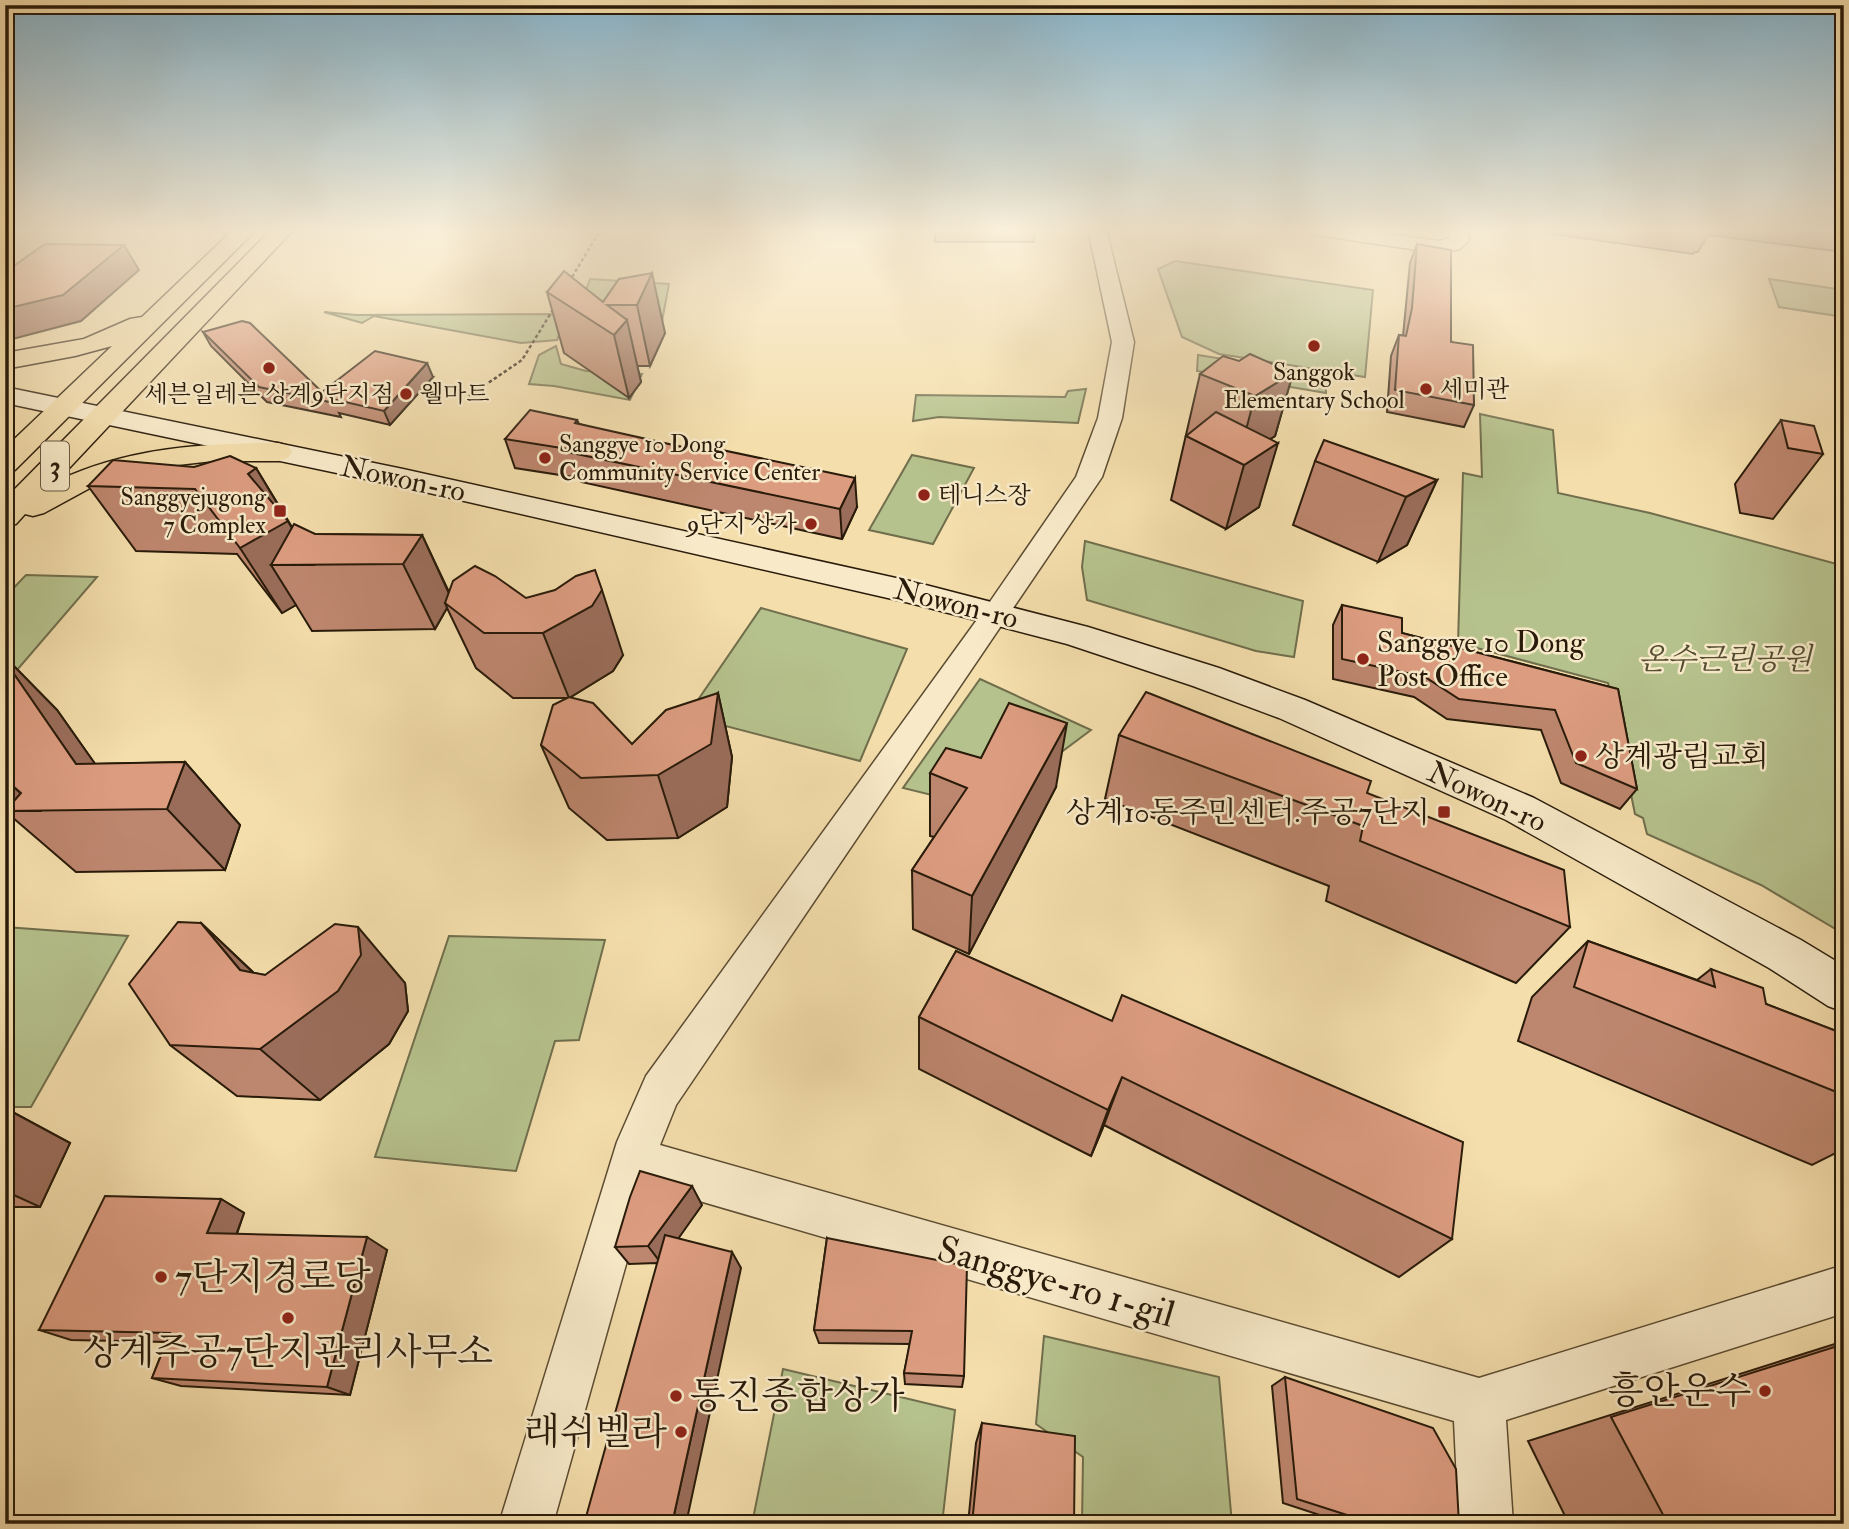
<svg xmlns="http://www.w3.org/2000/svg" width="1849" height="1529" viewBox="0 0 1849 1529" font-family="'IM FELL Double Pica','Noto Serif KR',serif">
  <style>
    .green { fill: #b6c28d; stroke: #706e4c; stroke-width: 2 }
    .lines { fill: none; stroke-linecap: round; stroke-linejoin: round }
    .minor-casing { stroke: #5c4c32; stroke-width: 3 }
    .secondary-casing { stroke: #291b0a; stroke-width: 3 }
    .primary-casing { stroke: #291b0a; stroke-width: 3 }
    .path { stroke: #291b0a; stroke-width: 2.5; stroke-dasharray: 3.5 2.5; stroke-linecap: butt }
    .minor { fill: #f8eac9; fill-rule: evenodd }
    .secondary { fill: #f8eac9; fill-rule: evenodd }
    .primary { fill: #f4deac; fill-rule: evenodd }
    .wall { fill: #bd866e; stroke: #291b0a; stroke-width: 2 }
    .shaded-wall { fill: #9a6d5a; stroke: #291b0a; stroke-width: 2 }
    .building { fill: #dc9c80; stroke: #291b0a; stroke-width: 2 }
    .poi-dot { fill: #8f2418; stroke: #f8eac9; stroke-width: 2.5 }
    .labels { text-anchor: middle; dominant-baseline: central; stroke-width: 5; stroke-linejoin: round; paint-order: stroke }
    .far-poi-label { font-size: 24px; fill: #291b0a; stroke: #f8eac9; text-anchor: start }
    .shield { fill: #f8eac9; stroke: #675943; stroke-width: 2 }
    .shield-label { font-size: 28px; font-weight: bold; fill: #291b0a }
    .street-label { font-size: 30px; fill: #291b0a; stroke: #f8eac9 }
    .poi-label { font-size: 30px; fill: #291b0a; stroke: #f8eac9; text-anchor: start }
    .park-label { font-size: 30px; font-style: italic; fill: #534d31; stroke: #f8eac9 }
    .near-poi-label { font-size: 37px; fill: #291b0a; stroke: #f8eac9; text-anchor: start }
    .near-street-label { font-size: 37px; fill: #291b0a; stroke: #f8eac9 }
  </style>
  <rect width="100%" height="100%" fill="#f4deac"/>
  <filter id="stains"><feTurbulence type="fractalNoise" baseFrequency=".00286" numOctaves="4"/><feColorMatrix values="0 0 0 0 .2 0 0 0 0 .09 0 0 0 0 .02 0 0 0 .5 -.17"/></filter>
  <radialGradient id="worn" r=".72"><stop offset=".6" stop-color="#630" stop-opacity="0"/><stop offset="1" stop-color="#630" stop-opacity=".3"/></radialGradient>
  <g class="green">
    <path d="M1175 261 1373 290 1365 377 1219 354 1182 337 1158 269Z"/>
    <path d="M590 279 669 284 660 332 572 330Z"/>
    <path d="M1769 279 1844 290V317L1779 307Z"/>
    <path d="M324 312 356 315 568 314 557 340 521 343 374 316 362 323Z"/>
    <path d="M556 346 561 364 586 371 642 374 630 400 554 386 529 384 539 355Z"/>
    <path d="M1198 355 1325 375 1326 393 1197 371Z"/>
    <path d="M1086 389 1078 423 939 417 913 421 916 395 1065 397 1068 391Z"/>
    <path d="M1480 414 1553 430 1558 493 1650 513 1844 566V934L1761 885 1647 834 1643 818 1635 814 1618 730H1620L1608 683 1458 643 1463 473 1482 477Z"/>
    <path d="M912 455 974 468 933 544 869 530Z"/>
    <path d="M1085 541 1303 601 1294 657 1256 651 1087 600 1082 567Z"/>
    <path d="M26 575 97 577 5 684V597Z"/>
    <path d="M761 608 907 649 860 761 687 716Z"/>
    <path d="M980 679 1091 730 1060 753 948 799 903 788Z"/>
    <path d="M5 927 128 936 31 1107H5Z"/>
    <path d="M449 936 605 940 579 1040 555 1041 516 1171 375 1157Z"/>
    <path d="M1044 1336 1219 1377 1232 1524H1082L1083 1457 1036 1424Z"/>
    <path d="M783 1369 955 1410 942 1524H752Z"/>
  </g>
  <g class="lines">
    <g class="minor-casing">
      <g id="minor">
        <path d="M1088 229H1106L1134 342 1122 418 1102 477 676 1105 660 1145 1479 1378 1844 1265V1313L1506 1420 1513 1524H1459L1454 1421 648 1186 553 1524H499L617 1142 646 1076 987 606 1076 477 1098 418 1112 342Z"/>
        <path d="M1307 229H1356L1438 241 1451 238 1450 229H1468L1469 240 1460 249 1438 253 1316 235Z"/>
      </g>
    </g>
    <g class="secondary-casing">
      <path id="secondary" d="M5 387 403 469 914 582 1088 627 1219 668 1305 700 1534 798 1801 940 1844 966V1012L1828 1006 1769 968 1506 820 1279 718 1193 686 1067 644 914 604 403 487 5 403Z"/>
    </g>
    <g class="primary-casing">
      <g id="primary">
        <path d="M234 229H257L15 470 5 473V448L112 346 75 356 5 369V353L84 339 130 319 142 317Z"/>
        <path d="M272 229H294L57 481C127 448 201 443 278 443L288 446 292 452 288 458 278 461H213L151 468 101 482 44 513 33 516 25 514 16 524 5 526V499Z"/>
      </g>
    </g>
    <g class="path">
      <path d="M569 282 601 229"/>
      <path d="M469 396 522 360 554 308"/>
    </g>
    <use href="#minor" class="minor"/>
    <use href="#secondary" class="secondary"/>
    <use href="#primary" class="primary"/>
  </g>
  <g class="wall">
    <path d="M935 229H1035L1034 242H935Z"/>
    <path d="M1546 229H1844V252L1708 235 1698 252H1695L1693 254 1546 233Z"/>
    <path d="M1417 244 1474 405 1464 427 1387 412 1391 356 1399 335 1403 336 1410 263Z"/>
    <path d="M619 279 665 333 650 366H637L641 382 629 398 564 353 547 292 603 302Z"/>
    <path d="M203 332 322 392 433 377 390 425 339 413 341 417 267 402 211 346Z"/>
    <path d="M1239 361 1293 373 1275 436 1270 439 1259 507 1226 529 1171 500 1200 374Z"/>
    <path d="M577 420 579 424 857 507 842 539 581 482 579 478 515 468 505 439Z"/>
    <path d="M1781 420 1823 454 1773 519 1740 513 1735 484Z"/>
    <path d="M1315 461 1437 480 1407 545 1378 562 1293 525Z"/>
    <path d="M194 467 256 468 292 527 315 534 422 535 449 592 526 598 623 655 613 671 571 697 632 744 718 693 732 757 727 807 678 838 607 840 569 808 541 745 567 698H513L476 668 447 608 435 629 312 631 296 605 282 613 237 554 136 551 88 486Z"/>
    <path d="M1342 605 1402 633 1618 689 1637 789 1620 809 1561 783 1541 730 1447 719 1414 697 1333 679V625Z"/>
    <path d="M5 657 57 710 95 764 185 762 240 825 225 870 76 872 5 811 8 808 5 805Z"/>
    <path d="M1119 735 1367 793 1570 927 1516 983 1326 901 1329 886 1105 799Z"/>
    <path d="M930 773 1056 787 969 954 913 929 912 870 934 837 930 836Z"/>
    <path d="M201 923 254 973 265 975 405 983 408 1011 389 1044 320 1100 237 1096 170 1045Z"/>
    <path d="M1588 941 1697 980 1711 969 1766 1004 1844 1034V1149L1812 1165 1518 1041 1532 997Z"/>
    <path d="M956 951 1452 1239 1399 1277 1104 1125 1091 1156 919 1069V1017Z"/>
    <path d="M5 1108 70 1143 40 1207H5Z"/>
    <path d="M221 1199 244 1213 237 1234 387 1250 350 1395 181 1386 152 1378 166 1342 71 1340 39 1330Z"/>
    <path d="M702 1205 678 1238 741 1268 657 1263 629 1264 615 1247Z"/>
    <path d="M827 1238 964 1376 962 1387 905 1384 904 1373 910 1344 819 1343 814 1330Z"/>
    <path d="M1844 1341V1524H1569L1528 1441Z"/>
    <path d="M1285 1377 1459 1524H1347L1283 1503 1272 1386Z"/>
    <path d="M982 1423 1074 1524H968L976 1443Z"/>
  </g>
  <g class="shaded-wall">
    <path d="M124 245 139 270 81 321 5 341V309Z"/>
    <path d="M652 273 665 333 650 366 637 305Z"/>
    <path d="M627 320 641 382 629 398 614 335Z"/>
    <path d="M427 363 433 377 390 425 384 411Z"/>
    <path d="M1293 373 1275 436 1238 460 1255 396Z"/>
    <path d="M1278 443 1259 507 1226 529 1244 465Z"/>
    <path d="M256 468 314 565H271L296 605 282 613 240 548 248 474Z"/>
    <path d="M855 478 857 507 842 539 840 509Z"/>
    <path d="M1437 480 1407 545 1378 562 1406 497Z"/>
    <path d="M422 535 452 600 445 603 447 608 435 629 403 564Z"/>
    <path d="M602 590 623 655 613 671 569 698 543 633Z"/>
    <path d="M5 657 57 710 127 809 76 764 5 661Z"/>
    <path d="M718 693 732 757 727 807 678 838 658 775Z"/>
    <path d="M1067 723 1056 787 969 954 972 896Z"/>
    <path d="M185 762 240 825 225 870 167 809Z"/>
    <path d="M5 779 40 811H12L5 805Z"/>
    <path d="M201 923 261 980 358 927 405 983 408 1011 389 1044 320 1100 260 1049 240 970Z"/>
    <path d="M1122 1077 1104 1125 1091 1156 1108 1110Z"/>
    <path d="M5 1108 70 1143 40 1207 5 1191Z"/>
    <path d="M692 1186 702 1205 661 1263 648 1246Z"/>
    <path d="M221 1199 244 1213 232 1246 207 1233Z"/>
    <path d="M367 1237 387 1250 350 1395 327 1387Z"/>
    <path d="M732 1252 741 1268 686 1524H672Z"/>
  </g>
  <g class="building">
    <path d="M45 244 124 245 63 295 5 309V272Z"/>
    <path d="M1417 244 1451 250V342L1473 345 1474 405 1395 390 1399 335 1406 336 1412 308Z"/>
    <path d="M564 271 603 302 619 279 652 273 637 305H607L627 320 614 335 547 292Z"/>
    <path d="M242 321 250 323 322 392 375 351 427 363 384 411 328 398 334 403 259 387 203 332Z"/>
    <path d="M1250 354 1293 373 1255 396 1200 374 1223 356 1239 361Z"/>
    <path d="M530 410 577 420 575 423 714 454 717 449 855 478 840 509 572 453 574 450 505 439Z"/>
    <path d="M1216 412 1278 443 1244 465 1186 436Z"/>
    <path d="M1781 420 1814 426 1823 454 1788 448Z"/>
    <path d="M1324 440 1437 480 1406 497 1315 461Z"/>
    <path d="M230 456 256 468 248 474 288 521 240 548 195 489 88 486 113 460 194 467Z"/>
    <path d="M294 524 315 534 422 535 403 564 271 565Z"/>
    <path d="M475 566 495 576 526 598 555 590 576 576 595 570 602 590 592 606 543 633H484L445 603 453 581Z"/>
    <path d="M1342 605 1402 618V633L1618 689 1637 789 1576 763 1555 710 1459 699 1425 677 1342 659Z"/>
    <path d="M5 661 76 764 185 762 167 809 5 811 21 793 5 779Z"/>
    <path d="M1146 692 1371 781 1367 793 1564 870 1570 927 1360 841 1363 826 1119 735Z"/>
    <path d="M718 693 711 744 658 775 581 778 541 745 553 705 569 697 593 703 632 744 666 710Z"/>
    <path d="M1009 703 1067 723 972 896 912 870 967 788 930 773 946 748 981 758Z"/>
    <path d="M178 922 201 923 240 970 265 975 335 924 358 927 361 955 338 991 260 1049 170 1045 129 984Z"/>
    <path d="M1588 941 1715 987 1711 969 1763 988 1766 1004 1844 1034V1095L1574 987Z"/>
    <path d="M956 951 1112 1021 1122 995 1463 1142 1452 1239 1122 1077 1108 1110 919 1017Z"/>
    <path d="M640 1171 692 1186 648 1246 615 1247 630 1197Z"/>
    <path d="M105 1196 221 1199 207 1233 367 1237 327 1387 152 1378 170 1333 39 1330Z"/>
    <path d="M665 1235 732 1252 672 1524H584Z"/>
    <path d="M827 1238 967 1266 964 1376 904 1373 912 1331 814 1330Z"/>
    <path d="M1844 1344V1524H1668L1611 1417Z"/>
    <path d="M1285 1377 1433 1428 1456 1469 1459 1524H1375L1297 1499Z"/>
    <path d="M982 1423 1075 1436 1074 1524H972Z"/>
  </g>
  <linearGradient id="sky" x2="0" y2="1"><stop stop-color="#89b7cf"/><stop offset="0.52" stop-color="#faf0da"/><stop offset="1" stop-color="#faf0da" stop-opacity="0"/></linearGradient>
  <rect width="1849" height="443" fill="url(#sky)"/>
  <g class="poi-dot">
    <circle cx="1314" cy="346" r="7"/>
    <circle cx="269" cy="368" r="7"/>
    <circle cx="1426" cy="389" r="7"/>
    <circle cx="406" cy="394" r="7"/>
    <circle cx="545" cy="458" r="7"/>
    <circle cx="924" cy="495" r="7"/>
    <rect x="273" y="504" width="14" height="14" rx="3.5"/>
    <circle cx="811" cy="524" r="7"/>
    <circle cx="1363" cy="659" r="7"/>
    <circle cx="1581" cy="756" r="7"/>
    <rect x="1437" y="805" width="14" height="14" rx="3.5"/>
    <circle cx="161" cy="1277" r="7"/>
    <circle cx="288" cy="1318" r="7"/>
    <circle cx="1765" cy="1391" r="7"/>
    <circle cx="676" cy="1396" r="7"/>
    <circle cx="681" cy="1432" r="7"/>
  </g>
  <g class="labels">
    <g class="far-poi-label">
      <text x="1314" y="372" text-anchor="middle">Sanggok<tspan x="1314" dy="28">Elementary School</tspan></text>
      <text x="1440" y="389">세미관</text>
      <text x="269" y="394" text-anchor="middle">세븐일레븐 상계9단지점</text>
      <text x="420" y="394">웰마트</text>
      <text x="559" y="444">Sanggye 10 Dong<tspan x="559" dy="28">Community Service Center</tspan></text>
      <text x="938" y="495">테니스장</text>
      <text x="266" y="497" text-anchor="end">Sanggyejugong<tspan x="266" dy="28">7 Complex</tspan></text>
      <text x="797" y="524" text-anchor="end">9단지 상가</text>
    </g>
    <rect class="shield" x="41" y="441.5" width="28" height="49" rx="5"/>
    <g class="shield-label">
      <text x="55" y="466">3</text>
    </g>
    <g class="street-label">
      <text transform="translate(403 479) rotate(12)">Nowon-ro</text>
      <text transform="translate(956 604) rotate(14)">Nowon-ro</text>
      <text transform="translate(1487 797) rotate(25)">Nowon-ro</text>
    </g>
    <g class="poi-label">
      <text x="1377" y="642">Sanggye 10 Dong<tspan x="1377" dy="34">Post Office</tspan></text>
      <text x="1595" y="756">상계광림교회</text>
      <text x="1430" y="812" text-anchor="end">상계10동주민센터.주공7단지</text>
    </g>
    <g class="park-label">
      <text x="1725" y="659">온수근린공원</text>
    </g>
    <g class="near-poi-label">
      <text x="175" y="1277">7단지경로당</text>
      <text x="288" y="1352" text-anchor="middle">상계주공7단지관리사무소</text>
      <text x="1751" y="1391" text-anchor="end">흥안운수</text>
      <text x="690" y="1396">동진종합상가</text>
      <text x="667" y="1432" text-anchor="end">래쉬벨라</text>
    </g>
    <g class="near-street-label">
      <text transform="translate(1056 1282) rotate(16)">Sanggye-ro 1-gil</text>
    </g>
  </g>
  <rect width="1849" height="1529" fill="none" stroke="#f4deac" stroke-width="28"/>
  <rect x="7" y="7" width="1835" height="1515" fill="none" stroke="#291b0a" stroke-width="3.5"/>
  <rect x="14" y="14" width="1821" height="1501" fill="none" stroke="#291b0a" stroke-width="2"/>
  <rect width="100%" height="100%" filter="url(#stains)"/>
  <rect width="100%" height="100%" fill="url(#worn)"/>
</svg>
